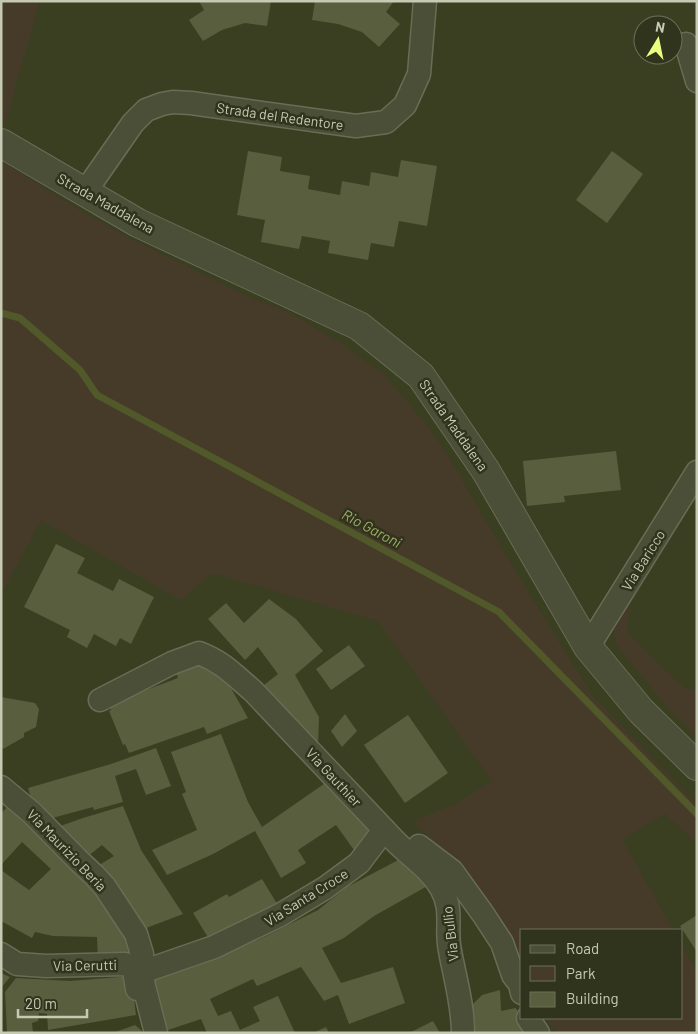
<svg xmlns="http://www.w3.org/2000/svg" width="698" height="1034" viewBox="0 0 698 1034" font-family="Barlow,sans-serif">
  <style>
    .green { fill: #463a29 }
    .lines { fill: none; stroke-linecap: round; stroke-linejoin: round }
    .stream { stroke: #515829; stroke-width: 7 }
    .building { fill: #595e3e }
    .minor-casing { stroke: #696d55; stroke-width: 25 }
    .tertiary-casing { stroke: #696d55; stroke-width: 30 }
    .minor { stroke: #4b4f37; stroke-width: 22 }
    .tertiary { stroke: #4b4f37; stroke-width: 28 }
    .labels { text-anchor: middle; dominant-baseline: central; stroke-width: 5; stroke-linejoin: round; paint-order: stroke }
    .street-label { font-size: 14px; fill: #c6cab3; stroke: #30341c }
    .water-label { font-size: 15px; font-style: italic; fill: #a2ab69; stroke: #30341c }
  </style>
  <rect width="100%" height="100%" fill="#3b3f22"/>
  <g class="green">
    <path d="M1 1H40L5 123 1 120Z"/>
    <path d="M1 161 71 205 127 237 251 298 290 313 340 343 381 372 409 403 434 435 449 458 510 562 591 694 697 805V843L665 814 622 839 673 930H522V972L482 891 413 821 455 804 492 781 378 621 212 573 181 600 41 520 4 589 1 588Z"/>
    <path d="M630 598 627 632 685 689H697V737L668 708 616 644 614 625Z"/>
    <path d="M682 945 697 972V1033H558L546 1020 545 1018H682Z"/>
  </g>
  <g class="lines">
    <path class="stream" d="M1 313 20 318 80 370 97 395 499 612 697 814"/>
  </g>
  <g class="building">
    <path d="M199 1H271L267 26 245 23 222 30 203 41 189 20 204 10Z"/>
    <path d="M315 1H394L386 12 400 24 379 47 362 32 338 24 312 20Z"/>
    <path d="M248 151 282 157 280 171 310 176 308 189 340 195 342 181 369 186 371 172 398 177 401 160 437 166 427 226 399 221 394 247 371 243 368 260 328 253 330 241 302 236 299 249 261 242 265 220 237 215Z"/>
    <path d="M612 151 643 174 607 223 576 200Z"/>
    <path d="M616 451 621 490 564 496 565 502 527 506 523 461Z"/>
    <path d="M56 544 85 558 77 573 113 591 119 579 154 597 131 644 120 638 116 646 94 634 87 648 67 637 70 630 24 607Z"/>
    <path d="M269 599 296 619 323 651 295 675 319 717 318 746 264 685 278 674 258 647 245 660 208 619 226 603 244 623Z"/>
    <path d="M349 645 365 666 331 690 316 669Z"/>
    <path d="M198 662 213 671 228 683 248 718 207 734 204 727 129 753 125 744 123 745 109 711 111 710 109 704 178 678 176 671Z"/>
    <path d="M1 697 35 703 39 709 36 727 24 733V737L3 749 1 745Z"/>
    <path d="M345 714 357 731 342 747 331 731Z"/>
    <path d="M408 715 448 773 405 803 364 745Z"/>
    <path d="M221 734 248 802 262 827 331 779 369 826 371 835 354 850 336 825 298 850 306 863 281 878 255 831 213 854 167 875 152 850 197 830 182 794 186 792 171 752Z"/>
    <path d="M156 748 171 786 146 795 136 769 115 776 123 802 94 810 93 807 45 820 35 813 28 788 111 764Z"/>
    <path d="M10 805 86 876 129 936 130 961 98 962 97 937 53 936 35 932 32 938 1 921V870L29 890 51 869 22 842 1 865V813Z"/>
    <path d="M123 806 141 850 183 914 141 930 96 867 114 856 102 845 83 860 52 829 83 818Z"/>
    <path d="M404 857 431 884 374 916 344 938 322 948 341 983 393 967 405 1003 349 1024 338 995 324 1001 301 967 257 986 253 979 210 999 218 1016 231 1011 240 1030 260 1021 253 1007 278 996 295 1033H207L201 1019 168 1030 148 982 207 962 264 937 318 910 347 887Z"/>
    <path d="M262 879 279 907 245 922 243 919 209 939 193 913 227 894 229 897Z"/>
    <path d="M697 915V952L680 926Z"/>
    <path d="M1 973 10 977 1 988Z"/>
    <path d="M131 976 136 1015 48 1030 47 1014 39 1013 38 1021 32 1023 33 1033H7L5 992 16 978 70 981Z"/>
    <path d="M500 990 501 1011 516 1008 528 1033H471V1006L482 995Z"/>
    <path d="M433 1021 440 1033H409Z"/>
    <path d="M135 1025 141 1030 143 1033H113Z"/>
    <path d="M326 1027 329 1033H313Z"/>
  </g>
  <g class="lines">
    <g class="minor-casing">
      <g id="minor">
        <path d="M686 44 697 81"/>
        <path d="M85 192 133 123 146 110 162 104 173 102 191 103 356 126 386 122 405 105 419 74 425 1"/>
        <path d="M588 647 697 472"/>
        <path d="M100 700 172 663 199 653C223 662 234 675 253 691 300 740 347 790 394 840 409 856 430 868 441 888 454 910 445 928 450 951 455 978 463 1005 463 1033"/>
        <path d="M1 787 32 813 79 861 94 875 105 887 136 934 142 954 143 982 156 1033"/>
        <path d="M419 846 452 871 483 914 502 943 513 975 520 984 522 993"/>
        <path d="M1 954 17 964 46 966 125 964 131 966 134 971 137 989"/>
        <path d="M142 972 214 947 280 915 325 888 359 863 384 830"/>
        <path d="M528 1018 538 1033"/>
      </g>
    </g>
    <g class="tertiary-casing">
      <path id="tertiary" d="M1 143 138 223 359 326 421 376 486 471 588 647 641 711 697 766"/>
    </g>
    <use href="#minor" class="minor"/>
    <use href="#tertiary" class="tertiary"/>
  </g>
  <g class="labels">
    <g class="street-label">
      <text transform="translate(280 116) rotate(8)">Strada del Redentore</text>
      <text transform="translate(106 203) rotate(29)">Strada Maddalena</text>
      <text transform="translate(454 425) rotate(55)">Strada Maddalena</text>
      <text transform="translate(643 560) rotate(-58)">Via Baricco</text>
      <text transform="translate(334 777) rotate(47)">Via Gauthier</text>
      <text transform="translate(67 850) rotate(46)">Via Maurizio Beria</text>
      <text transform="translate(306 897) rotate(-32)">Via Santa Croce</text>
      <text transform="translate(450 934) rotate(-97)">Via Bullio</text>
      <text transform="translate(85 965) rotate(-1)">Via Cerutti</text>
    </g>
    <g class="water-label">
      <text transform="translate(372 528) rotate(28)">Rio Garoni</text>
    </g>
  </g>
  <rect width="698" height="1034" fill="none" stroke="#c6cab3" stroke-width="5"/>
  <rect x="520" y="929" width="162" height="90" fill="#30341c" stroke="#6c7058"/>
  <rect x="530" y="945" width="25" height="8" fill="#4b4f37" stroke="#6c7058"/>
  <text x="566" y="954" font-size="15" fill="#c6cab3">Road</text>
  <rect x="530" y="966" width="25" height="15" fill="#463a29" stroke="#6c7058"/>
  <text x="566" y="979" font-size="15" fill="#c6cab3">Park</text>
  <rect x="530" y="992" width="25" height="15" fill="#595e3e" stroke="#6c7058"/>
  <text x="566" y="1004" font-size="15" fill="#c6cab3">Building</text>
  <g transform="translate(658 40) rotate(10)"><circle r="24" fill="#30341c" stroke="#6c7058"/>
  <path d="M0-4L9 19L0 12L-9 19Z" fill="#e7fe83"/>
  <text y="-8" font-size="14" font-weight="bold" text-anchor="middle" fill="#c6cab3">N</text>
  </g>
  <path d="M18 1009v8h69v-8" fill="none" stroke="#c6cab3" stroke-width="2.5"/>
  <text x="25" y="1009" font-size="15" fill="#c6cab3" stroke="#30341c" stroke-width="4" paint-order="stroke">20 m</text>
</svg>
